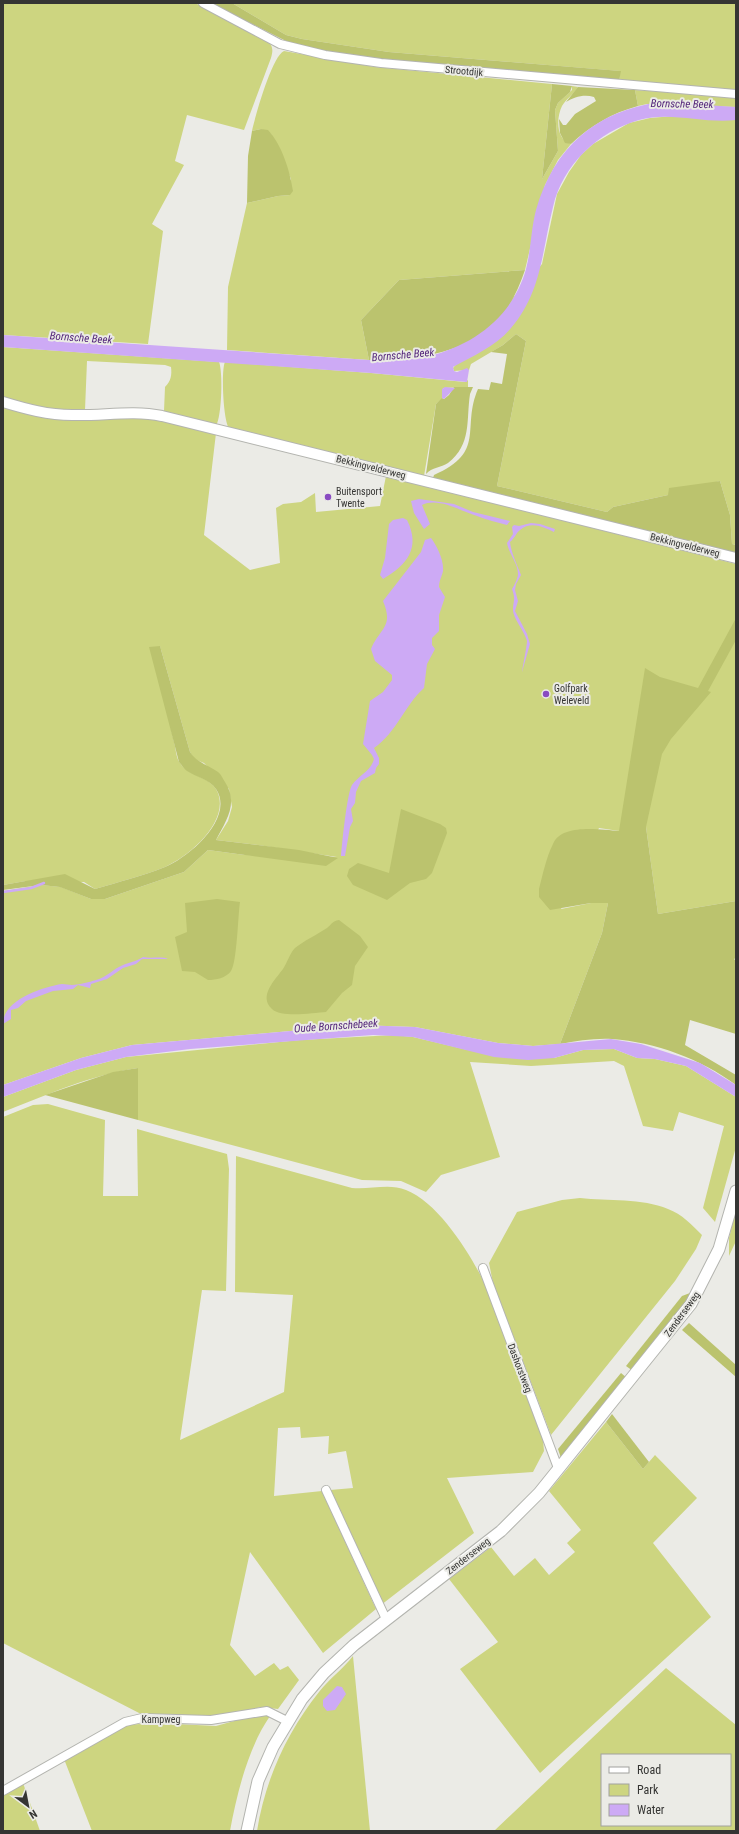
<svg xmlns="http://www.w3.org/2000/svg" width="739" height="1834" viewBox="0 0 739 1834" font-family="'Roboto Condensed',sans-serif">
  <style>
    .green { fill: #cdd580; fill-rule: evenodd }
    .forest { fill: #bbc36e }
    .water { fill: #cdaaf5 }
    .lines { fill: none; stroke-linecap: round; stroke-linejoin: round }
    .stream { stroke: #cdaaf5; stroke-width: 2.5 }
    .minor-casing { stroke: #b3b4af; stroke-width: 10 }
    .tertiary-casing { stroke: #b3b4af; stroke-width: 12 }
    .secondary-casing { stroke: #b3b4af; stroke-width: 13 }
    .minor { stroke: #fff; stroke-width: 8 }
    .tertiary { stroke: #fff; stroke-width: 10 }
    .secondary { stroke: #fff; stroke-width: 11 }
    .poi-dot { fill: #894bc1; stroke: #ebebe6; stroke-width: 1.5 }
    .labels { text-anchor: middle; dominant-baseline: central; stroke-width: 4; stroke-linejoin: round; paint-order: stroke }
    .street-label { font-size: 10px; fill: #353533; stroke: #ebebe6 }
    .poi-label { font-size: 10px; fill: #353533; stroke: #ebebe6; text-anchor: start }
    .water-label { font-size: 11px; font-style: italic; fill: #53257a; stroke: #ebebe6 }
  </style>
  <rect width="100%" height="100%" fill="#ebebe6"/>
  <g class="green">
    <path d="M3 3H195L265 38C272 45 274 48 271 58L244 130 187 115 175 161 184 165 152 224 163 231 148 344 3 335Z"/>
    <path d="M232 3H736V90L619 81 620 71 389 52 302 39 286 35Z"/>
    <path d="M284 51 375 67 552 84 542 179 558 151 555 110 558 103 572 90V86L578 87C574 94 566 99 562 106 556 118 556 140 571 144L558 160 545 185 525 270 399 280 361 320 369 360 227 350 228 287 247 203 278 196 290 195 291 179 271 134 261 129 252 131C255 117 272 56 284 51Z"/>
    <path d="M635 90 736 97V107L647 104 638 106Z"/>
    <path d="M674 116 736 120V545L732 544 730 515 720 481 668 495 613 507 607 512 497 486 526 341 516 334 503 345 471 364 469 370 454 371 453 368 542 264 557 194 569 172 581 155 593 144 629 123 650 118Z"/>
    <path d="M3 347 219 362C223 371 222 416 216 426L143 411 141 408 164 411 165 387C171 381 172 375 171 367L165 365 87 361 85 410 49 409 3 398Z"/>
    <path d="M225 362 371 373 465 382 468 380V387L443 388 442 399 436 404 424 476 229 428C223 420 221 369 225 362Z"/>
    <path d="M3 406 156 419 216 433 204 535 250 570 280 563 276 508 283 504 301 502 315 493 316 512 380 506 386 476 736 564V901L658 914 646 827 619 831 599 828 561 909 591 903H608L602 933 560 1044 533 1046 498 1043 415 1027 358 1025 132 1045 81 1058 3 1085V891L41 885 61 887 91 899H105L184 872 208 850 245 855 337 857 258 845 216 840 228 821 232 807 229 789 204 763 194 759 190 752 160 646C164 679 166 711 174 742 176 749 176 758 180 763 188 776 208 776 216 789 233 819 190 856 165 867 143 876 118 882 95 889L84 882 26 881 3 885Z"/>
    <path d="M394 1035 413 1037 468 1050 554 1058 583 1050 614 1049 637 1058 655 1059 686 1066 736 1097V1147L715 1222 703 1208 724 1126 679 1112 673 1131 643 1126 624 1066 614 1061 531 1066 470 1062 500 1157 441 1175 426 1192 401 1181 362 1180 138 1120V1068C90 1075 47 1095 3 1112V1097L76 1070 126 1057 300 1040Z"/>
    <path d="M48 1104 105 1120 103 1196H138L137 1129 227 1154 229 1169 226 1291 202 1290 180 1440 284 1392 293 1295 235 1292 236 1156 352 1188C369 1190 389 1183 406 1190 437 1202 467 1249 482 1278 491 1294 496 1314 503 1332 516 1368 530 1404 543 1440L544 1451 533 1472 447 1478 474 1533 381 1605 330 1490 353 1488 346 1451 328 1454 329 1436 301 1438 300 1427 278 1428 274 1496 322 1491 376 1609 323 1653 250 1552 230 1645 255 1676 274 1663 280 1670 288 1666 299 1680 278 1709 260 1707 241 1714 214 1717 141 1714 3 1643V1117L33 1105Z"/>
    <path d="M580 1198C608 1201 642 1198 668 1209 682 1214 692 1225 702 1235L696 1249 675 1281 551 1435 493 1283 489 1263 517 1212 562 1200Z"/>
    <path d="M736 1210V1241L729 1256V1238Z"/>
    <path d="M606 1422 643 1469 655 1455 697 1498 653 1543 711 1617 540 1773 460 1669 498 1642 449 1579 491 1547 514 1576 535 1558 549 1575 575 1552 567 1543 581 1530 549 1491Z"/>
    <path d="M353 1656 370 1831H257C265 1780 287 1732 319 1692 329 1679 343 1669 353 1656Z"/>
    <path d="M666 1668 736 1725V1831H494ZM602 1755H730V1825H602Z"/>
    <path d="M260 1714 270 1716C248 1748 237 1793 230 1831H92L64 1759 125 1725 156 1723 216 1726Z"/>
    <path d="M23 1783 40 1831H3V1795Z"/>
  </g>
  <g class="forest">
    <path d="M210 3H232L286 35 302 39 389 52 621 71 619 81 366 59 313 49 288 42Z"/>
    <path d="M552 84 572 86 570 92 558 103 555 110 558 151 542 179Z"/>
    <path d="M578 87 635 90 638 106C612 113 590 126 571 144L565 143 560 133 559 119 563 125H566L575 114 596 101 594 97C584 94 574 97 566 102Z"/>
    <path d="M261 129 268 130C282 145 290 171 293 191L290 195 278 196 247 203 248 156 252 131Z"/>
    <path d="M525 270C520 285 513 301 503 314 473 354 415 360 369 360L361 320 399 280Z"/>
    <path d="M516 334 526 341 497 486 607 512 613 507 668 495 669 488 720 481 730 515 732 544 736 545V555L433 478 434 475C487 452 461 428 478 389L489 390 491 382 502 384 507 354 491 352 503 345Z"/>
    <path d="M454 387H473L470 394C466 421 472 444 448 463 441 468 432 467 426 474L436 404 442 398 444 399 449 395Z"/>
    <path d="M736 618V640L708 691 711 692 671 739 662 754 646 827 658 914 736 901V958L734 959 736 961V1034L690 1020 685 1045 736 1075V1085C701 1059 655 1042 612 1039 595 1038 577 1041 560 1044L602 933 608 903H591L550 910 539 897V889C543 874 546 858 553 844 562 823 601 830 619 831L645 668 660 677 698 688Z"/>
    <path d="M160 646 190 752C196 762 208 765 218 772 221 774 223 779 225 782 239 803 226 821 216 840L299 850 338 858 326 866 208 850 184 872 105 899H91L60 887 41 885 3 890V885L65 874 95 889C118 882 143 876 165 867 189 857 235 818 216 789 209 779 196 777 187 771 184 769 182 765 179 762L149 647Z"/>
    <path d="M401 809 440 824 446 828 447 833 432 873 426 879 410 883 387 900 353 885 347 876 349 869 358 863 389 873Z"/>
    <path d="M217 899 240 902C238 915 237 963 231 971 226 978 216 980 208 980L195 972 182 971 175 937 187 932 185 903Z"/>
    <path d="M339 920 360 936 368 947 355 966 352 985 342 993 326 1012C313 1013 281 1018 272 1009 258 996 275 980 283 969 287 963 290 953 295 948 302 942 318 934 327 928 331 925 332 921 339 920Z"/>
    <path d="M138 1068V1120L45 1095 113 1072Z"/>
    <path d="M698 1290 633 1371 626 1366 682 1296Z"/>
    <path d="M689 1323 736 1365V1377L682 1330Z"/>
    <path d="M621 1373 627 1378 561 1458 558 1449Z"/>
    <path d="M612 1414 649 1462 643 1469 606 1422Z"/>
  </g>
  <g class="water">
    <path d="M660 102 736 107V120C704 124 671 111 639 120 598 132 563 164 553 207 542 250 542 292 511 328 496 346 473 356 453 367L454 371 457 372 467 368 469 370 467 382 371 373 3 347V335L369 360C389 360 410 361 429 356 474 345 513 316 526 269 531 250 531 229 536 210 554 147 596 111 660 102Z"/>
    <path d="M445 387 455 388 444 399 442 398V389Z"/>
    <path d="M419 499 454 504 473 512 510 521 507 525C497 522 487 520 477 516 460 511 439 497 422 505L430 524 424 529 414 513 411 501Z"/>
    <path d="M403 518 407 520C421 548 407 565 383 579L380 575 385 558 389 524 393 520Z"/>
    <path d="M531 523 540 524 555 529 554 532C543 527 531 521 520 530 516 533 515 538 510 542 511 552 517 565 521 575L516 584 515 590 518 601 515 611 527 634 530 644 522 672C523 665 527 646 527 641 525 632 513 618 513 610 513 601 516 600 512 589 514 586 518 578 518 574 518 563 509 554 507 543L513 534 512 527 514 525 519 526Z"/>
    <path d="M431 538C437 546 444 560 443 571 442 576 439 581 439 587L445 597 439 615V631L432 638V645L435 649 427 664 424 688C404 706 397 732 374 748L379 758V764L376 768 375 773 361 781 356 792 355 803 351 809 353 821 350 827 345 856H341C342 844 347 793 352 785 359 775 371 771 374 759L372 755 363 744 370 701 383 692 392 680V675L375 661 371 649C380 628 394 627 383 601L421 552 425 540Z"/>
    <path d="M143 957C151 959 162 956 168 959H142L136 964 123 968 107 979 91 984 90 988 78 985 73 989 53 991 26 1001 18 1008 11 1010V1019L3 1024C3 1000 42 987 62 984 66 984 68 985 72 985 78 985 89 982 96 980 107 977 113 969 123 965 130 962 135 962 143 957Z"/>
    <path d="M358 1025 415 1027 498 1043 533 1046 611 1039 641 1044 700 1063 736 1085V1097L686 1066 655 1059 637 1058 614 1049 583 1050 554 1058 528 1060 494 1057 413 1037 373 1035 190 1049 126 1057 76 1070 3 1097V1085L81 1058 132 1045Z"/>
    <path d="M337 1686 342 1687 346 1694 335 1710 327 1711 323 1706V1700Z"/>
  </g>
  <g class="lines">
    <path class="stream" d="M3 892 31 888 44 883"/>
    <g class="minor-casing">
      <g id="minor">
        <path d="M203 3 280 44 325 55 381 63 736 94"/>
        <path d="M483 1268 558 1468"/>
        <path d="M326 1490 386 1619"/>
        <path d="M3 1791 125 1722 142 1718 211 1720 267 1711 287 1721"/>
      </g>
    </g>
    <g class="tertiary-casing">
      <path id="tertiary" d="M3 402C26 409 48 415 72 415 103 416 132 410 162 416L736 558"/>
    </g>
    <g class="secondary-casing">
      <path id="secondary" d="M247 1831 258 1781 273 1747 302 1699 324 1673 354 1645 501 1531 539 1493 691 1304 719 1249 736 1191"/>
    </g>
    <use href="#minor" class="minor"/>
    <use href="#tertiary" class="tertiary"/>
    <use href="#secondary" class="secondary"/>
  </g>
  <g class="poi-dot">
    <circle cx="328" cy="497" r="4"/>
    <circle cx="546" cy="694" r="4"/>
  </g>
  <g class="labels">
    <g class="street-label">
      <text transform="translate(464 71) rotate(5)">Strootdijk</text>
      <text transform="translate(371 467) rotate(14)">Bekkingvelderweg</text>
      <text transform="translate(685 545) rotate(14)">Bekkingvelderweg</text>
      <text transform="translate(682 1314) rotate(-54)">Zenderseweg</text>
      <text transform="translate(520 1368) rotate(69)">Dashorstweg</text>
      <text transform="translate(468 1556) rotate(-38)">Zenderseweg</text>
      <text x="161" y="1719">Kampweg</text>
    </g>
    <g class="poi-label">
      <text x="336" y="491">Buitensport<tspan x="336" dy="12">Twente</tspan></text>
      <text x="554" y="688">Golfpark<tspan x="554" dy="12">Weleveld</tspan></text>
    </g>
    <g class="water-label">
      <text transform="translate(682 104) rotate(1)">Bornsche Beek</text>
      <text transform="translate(81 338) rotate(4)">Bornsche Beek</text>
      <text transform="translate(403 355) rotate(-5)">Bornsche Beek</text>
      <text transform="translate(336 1026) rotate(-4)">Oude Bornschebeek</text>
    </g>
  </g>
  <rect width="739" height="1834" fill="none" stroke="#353533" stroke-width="8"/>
  <rect x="601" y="1754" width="130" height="72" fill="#ebebe6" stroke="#a2a29e"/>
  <rect x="609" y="1767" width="20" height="6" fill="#ffffff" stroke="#a2a29e"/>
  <text x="637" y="1774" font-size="12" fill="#353533">Road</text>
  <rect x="609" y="1784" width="20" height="12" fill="#cdd580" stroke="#a2a29e"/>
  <text x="637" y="1794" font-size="12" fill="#353533">Park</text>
  <rect x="609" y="1804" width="20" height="12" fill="#cdaaf5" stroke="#a2a29e"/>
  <text x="637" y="1814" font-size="12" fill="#353533">Water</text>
  <g transform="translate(28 1806) rotate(148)" stroke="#ebebe6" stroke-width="3" paint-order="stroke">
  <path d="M0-3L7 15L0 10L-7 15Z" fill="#353533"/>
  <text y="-6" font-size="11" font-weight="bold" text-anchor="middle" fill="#353533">N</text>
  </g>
</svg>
